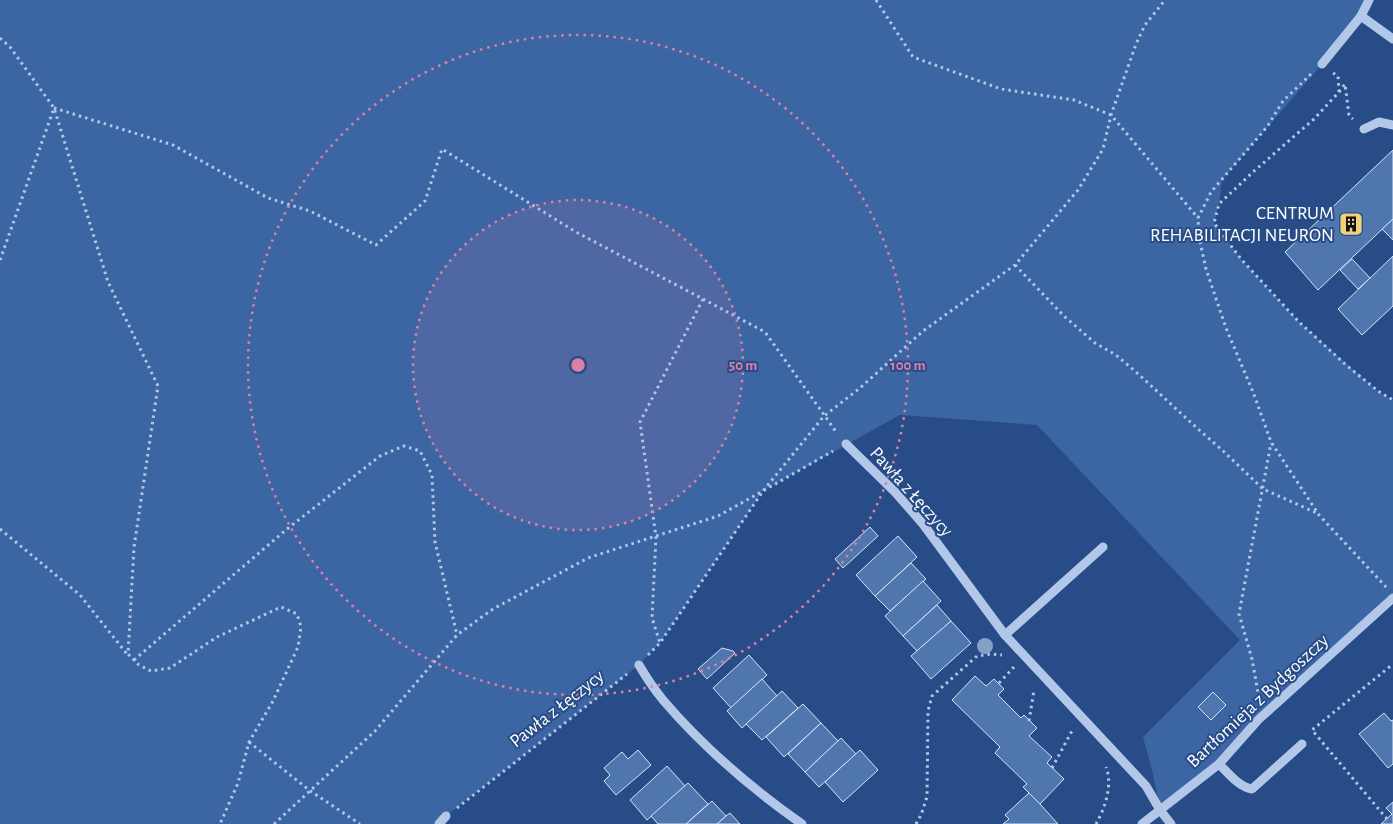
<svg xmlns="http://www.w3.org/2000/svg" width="1393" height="824" viewBox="0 0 1393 824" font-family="'Alegreya Sans',sans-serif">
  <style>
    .green { fill: #3c65a3 }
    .building { fill: #5076ae; stroke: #d6e3f6 }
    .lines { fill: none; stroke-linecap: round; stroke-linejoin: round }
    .path { stroke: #b3c8e8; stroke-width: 3; stroke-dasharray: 2.5 4; stroke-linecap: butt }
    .minor { stroke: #b3c8e8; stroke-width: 9 }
    .tree { fill: #879fc4 }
    .ring { fill: none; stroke: #dd80a5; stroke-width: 2.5; stroke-dasharray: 2.5 5 }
    .labels { text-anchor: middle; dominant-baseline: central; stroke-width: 4; stroke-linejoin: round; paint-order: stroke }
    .poi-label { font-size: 19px; fill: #fff; stroke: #274c87; text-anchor: end }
    .street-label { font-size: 19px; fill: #fff; stroke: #274c87 }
    .centre { fill: #dd80a5; stroke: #274c87; stroke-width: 2.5 }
    .ring-label { font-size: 15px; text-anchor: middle; font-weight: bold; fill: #dd80a5; stroke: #274c87; stroke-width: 4; stroke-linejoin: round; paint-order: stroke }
  </style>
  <rect width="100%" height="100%" fill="#274c87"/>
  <path class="green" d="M0 0H1369L1322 64 1222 180 1219 204 1214 223 1241 259 1299 322 1378 391 1393 400V598L1258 720 1219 764 1160 810 1153 774 1143 737 1240 640 1037 425 900 415 763 491 660 643 639 665 446 816 439 824H0Z"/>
  <g class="building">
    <path d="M1393 150V219L1318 290 1285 252Z"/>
    <path d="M1393 219V240L1382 229Z"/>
    <path d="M1393 256V306L1362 335 1338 309Z"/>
    <path d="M1352 259 1370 278 1358 289 1340 270Z"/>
    <path d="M870 527 878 536 843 568 835 559Z"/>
    <path d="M898 536 917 557 875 596 856 575Z"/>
    <path d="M911 563 926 579 890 611 875 596Z"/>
    <path d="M923 581 941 601 903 636 885 616Z"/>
    <path d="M937 605 951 621 917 651 903 636Z"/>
    <path d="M951 621 971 643 931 679 911 656Z"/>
    <path d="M722 648 733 651 735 653 707 679 698 669Z"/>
    <path d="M749 655 767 675 731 708 713 688Z"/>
    <path d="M975 676 986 686 994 679 1004 689 998 695 1021 718 1024 715 1037 728 1029 736 1052 757 1047 763 1064 779 1040 804 1023 787 1027 784 995 753 1000 747 952 700Z"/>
    <path d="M762 679 777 696 742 728 727 711Z"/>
    <path d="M782 691 798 708 762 740 746 724Z"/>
    <path d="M1213 692 1226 705 1211 720 1198 707Z"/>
    <path d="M803 704 821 723 784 757 766 737Z"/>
    <path d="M1384 713 1391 721 1393 720V764L1388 768 1359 734Z"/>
    <path d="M821 723 838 741 805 772 788 754Z"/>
    <path d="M841 738 856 754 819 787 805 772Z"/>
    <path d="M638 750 651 765 616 795 604 781 610 775 604 768 622 752 628 759Z"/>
    <path d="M860 750 878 770 843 802 825 782Z"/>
    <path d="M667 766 685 786 647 820 630 800Z"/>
    <path d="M688 783 708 804 686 824H658L651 816Z"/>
    <path d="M1029 793 1040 804 1058 824H1003L1009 819 1005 815Z"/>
    <path d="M712 801 726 816 717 824H686Z"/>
    <path d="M1393 802V824H1381L1392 814 1386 808Z"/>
    <path d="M730 813 740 824H717L726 816Z"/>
  </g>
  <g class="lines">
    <g class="path">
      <path d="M876 0 913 57 1001 89 1074 100 1111 115 1198 218"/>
      <path d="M0 38 10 47 54 108 108 282 158 386 134 547 128 654 139 665 151 671 170 668 217 637 281 607 297 614 301 627 298 647 273 701 249 742 238 783 220 824"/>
      <path d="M1333 73 1338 76 1339 92 1314 119 1253 172 1219 204 1214 223 1241 259 1299 322 1346 365 1378 391 1393 400"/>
      <path d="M1311 74 1283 101 1267 127 1211 192 1198 218 1199 237 1206 269 1226 328 1253 392 1271 442 1319 515 1386 587"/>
      <path d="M1339 92 1345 84 1349 115 1353 119"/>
      <path d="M54 108 173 145 268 198 310 211 376 245 425 201 442 149 576 232 703 299 640 422 656 537 652 618 660 643"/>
      <path d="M0 260 54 108"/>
      <path d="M1015 265 1065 317 1095 343 1116 355 1135 371 1198 429 1221 449 1263 489 1319 514"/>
      <path d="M703 299 765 332 837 433"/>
      <path d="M0 529 80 595 127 654"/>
      <path d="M648 655 660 643 763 491 833 451"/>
      <path d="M134 660 287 529 380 456 404 446 420 451 432 475 435 542 457 635"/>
      <path d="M999 683 1014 667"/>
      <path d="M1259 698 1252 659 1239 614 1271 443"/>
      <path d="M1029 721 1034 690"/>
      <path d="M249 742 309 790 360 824"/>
      <path d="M1052 768 1073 729"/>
      <path d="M457 808 627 674"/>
      <path d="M1387 819 1312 730 1393 664"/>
      <path d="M274 824 375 731 457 635 493 609 588 558 718 516 763 491 824 416 860 388 923 331 1015 265 1078 190 1103 149 1111 115 1136 44 1145 25 1165 0"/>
      <path d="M916 824 921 815 927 797 928 711 932 696 977 656 990 654 1002 655"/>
      <path d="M1096 824C1105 808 1113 785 1106 767"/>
    </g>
    <g class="minor">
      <path d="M1361 16 1393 39"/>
      <path d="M1322 64 1361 16 1369 0"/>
      <path d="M1364 129 1379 122 1393 125"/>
      <path d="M846 444 895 492 923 524 1005 635 1146 786 1160 810 1171 824"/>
      <path d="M1005 635 1103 547"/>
      <path d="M639 665C646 677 654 689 663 700 703 747 751 788 802 824"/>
      <path d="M1219 764C1228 773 1239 787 1252 789L1302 744"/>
      <path d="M439 824 446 816"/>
      <path d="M1142 824 1219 764 1258 720 1393 598"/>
    </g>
  </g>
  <circle class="tree" cx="985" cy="646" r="8"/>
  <circle cx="578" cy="365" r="165" fill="#dd80a5" fill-opacity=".12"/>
  <g class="ring">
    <circle cx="578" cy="365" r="165"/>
    <circle cx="578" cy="365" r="330"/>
  </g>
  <defs>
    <g id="building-square" transform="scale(1.25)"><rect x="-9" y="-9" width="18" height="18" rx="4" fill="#f0d379" stroke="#274c87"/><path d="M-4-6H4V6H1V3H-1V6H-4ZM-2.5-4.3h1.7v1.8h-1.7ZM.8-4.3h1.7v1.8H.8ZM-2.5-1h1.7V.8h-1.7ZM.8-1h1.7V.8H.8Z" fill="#111"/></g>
  </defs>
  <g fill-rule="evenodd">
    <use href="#building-square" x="1351" y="224"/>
  </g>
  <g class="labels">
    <g class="poi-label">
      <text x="1334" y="213">CENTRUM<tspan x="1334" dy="22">REHABILITACJI NEURON</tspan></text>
    </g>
    <g class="street-label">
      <text transform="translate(911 492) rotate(48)">Pawła z Łęczycy</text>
      <text transform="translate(1258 701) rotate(-43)">Bartłomieja z Bydgoszczy</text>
      <text transform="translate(557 709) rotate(-38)">Pawła z Łęczycy</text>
    </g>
  </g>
  <circle cx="578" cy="365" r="8" class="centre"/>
  <g class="ring-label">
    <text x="743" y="370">50 m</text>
    <text x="908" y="370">100 m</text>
  </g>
</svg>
